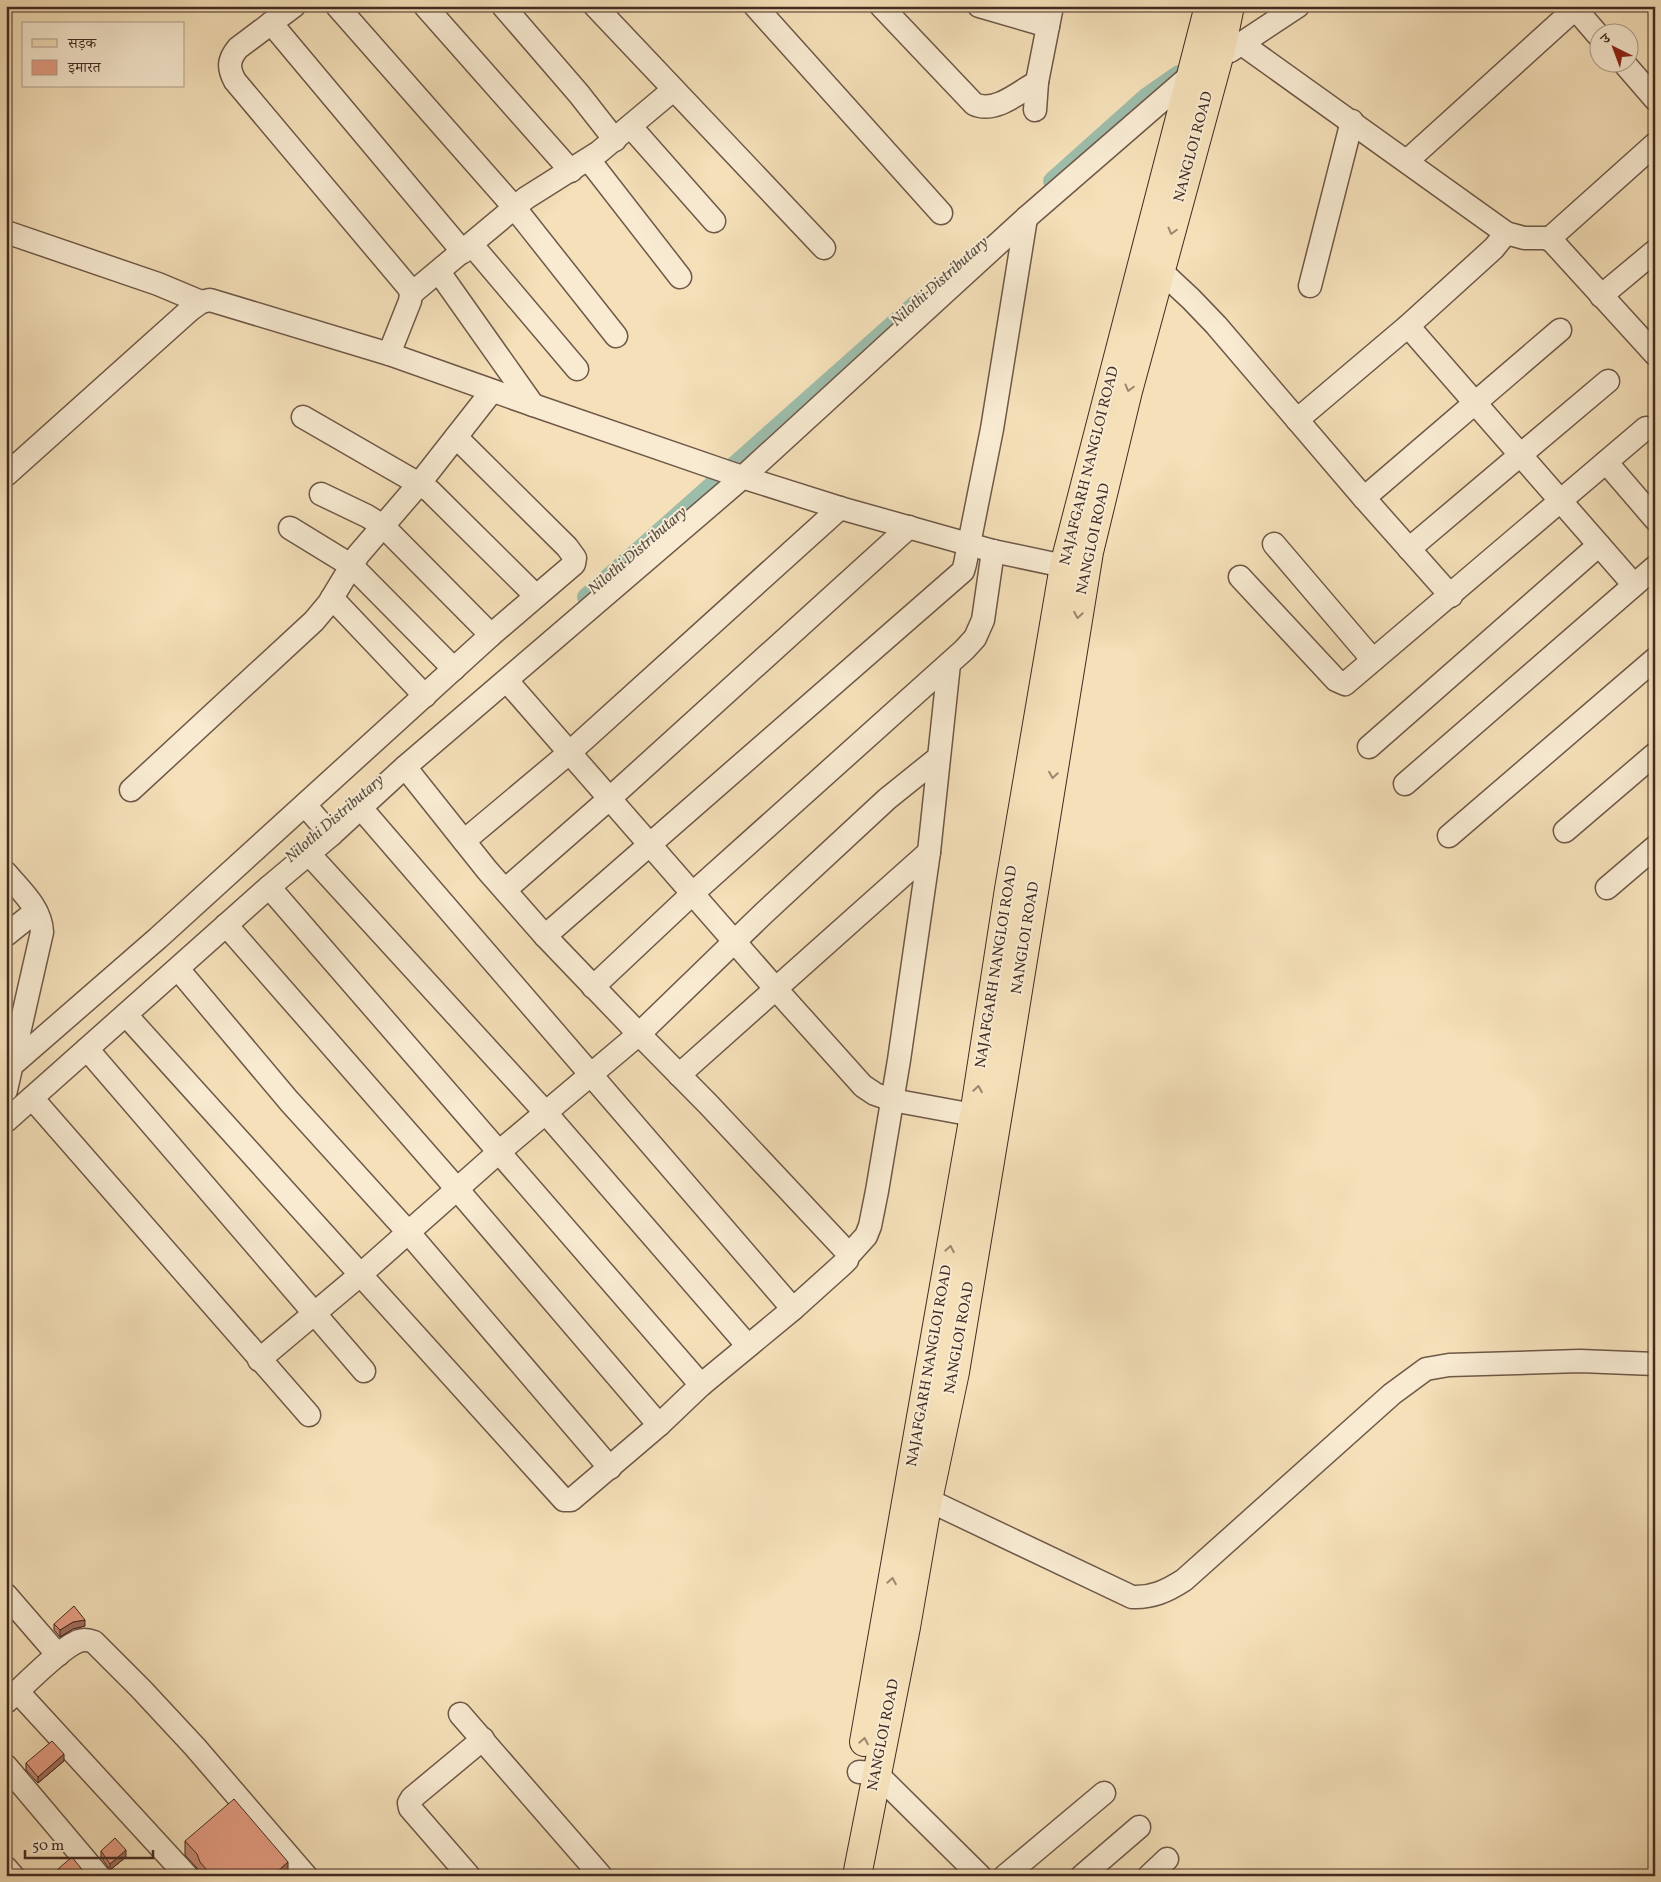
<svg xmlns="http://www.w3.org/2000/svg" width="1661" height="1882" viewBox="0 0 1661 1882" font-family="Vollkorn,'Noto Serif Devanagari',serif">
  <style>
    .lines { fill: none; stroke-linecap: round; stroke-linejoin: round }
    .canal { stroke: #9dbdab; stroke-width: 18 }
    .minor-casing { stroke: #6f5848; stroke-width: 25 }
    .major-casing { stroke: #422b23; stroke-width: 30 }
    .minor { stroke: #f8ebd2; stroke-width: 22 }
    .major { stroke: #f5e0b9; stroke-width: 28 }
    .wall { fill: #c68872; stroke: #422b23 }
    .shaded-wall { fill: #a16f5c; stroke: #422b23 }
    .building { fill: #e69e84; stroke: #422b23 }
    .oneway { stroke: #9c866e }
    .labels { text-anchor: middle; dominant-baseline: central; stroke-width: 4; stroke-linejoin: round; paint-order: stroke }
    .street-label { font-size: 15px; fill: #422b23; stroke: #f8ebd2 }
    .water-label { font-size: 16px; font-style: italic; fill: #595045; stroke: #f8ebd2 }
  </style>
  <rect width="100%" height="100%" fill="#f5e0b9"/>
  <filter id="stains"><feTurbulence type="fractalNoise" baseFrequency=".004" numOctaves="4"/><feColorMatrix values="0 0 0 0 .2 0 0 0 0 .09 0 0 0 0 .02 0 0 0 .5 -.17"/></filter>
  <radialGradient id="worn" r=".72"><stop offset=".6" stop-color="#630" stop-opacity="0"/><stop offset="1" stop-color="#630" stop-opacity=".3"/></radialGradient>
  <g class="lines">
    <g class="canal">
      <path d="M1052 181 1146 97 1179 74"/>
      <path d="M586 597 918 302"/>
    </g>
    <g class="minor-casing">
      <g id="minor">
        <path d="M294 6 238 48C228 60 228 68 235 81L409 288 411 294 410 301 389 354"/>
        <path d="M337 6 514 207 616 336"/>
        <path d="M425 6 571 171"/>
        <path d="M503 6 579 94 615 140"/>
        <path d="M595 6 824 248"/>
        <path d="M755 6 941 213"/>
        <path d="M881 6 974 104C995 114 1019 92 1037 82"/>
        <path d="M979 6 1048 26"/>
        <path d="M1573 6 1598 35"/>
        <path d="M271 23 463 252"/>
        <path d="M1242 44 1506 233 1524 238H1545L1552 241 1655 354"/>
        <path d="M1230 51 1298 6"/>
        <path d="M1623 62 1655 99"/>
        <path d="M1035 110 1037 82 1052 6"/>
        <path d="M631 127 714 221"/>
        <path d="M589 160 680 277"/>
        <path d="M1407 161 1578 6"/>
        <path d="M6 232 158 284 201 302"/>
        <path d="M1549 239 1655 144"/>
        <path d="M472 245 577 369"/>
        <path d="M1161 271 1191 299 1216 325 1364 498 1451 596"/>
        <path d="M439 272 533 405"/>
        <path d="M1310 286 1352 121"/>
        <path d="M411 294 526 198 599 152 673 90"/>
        <path d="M1601 296 1655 251"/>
        <path d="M1408 326 1634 585"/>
        <path d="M303 417 414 481 430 491 536 596"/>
        <path d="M1297 420 1408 326 1494 248 1506 233"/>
        <path d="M1606 462 1655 519"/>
        <path d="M6 475 190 310 201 302 210 300 389 354 533 405 742 477 840 508 993 551 1064 566"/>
        <path d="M321 494 367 516 383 526 491 635"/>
        <path d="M1364 498 1560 330"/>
        <path d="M290 528 352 566 454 669"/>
        <path d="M1274 544 1373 660"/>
        <path d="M1409 549 1608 381"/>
        <path d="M1240 577 1336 680 1345 684 1646 428"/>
        <path d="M332 598 425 696"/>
        <path d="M507 681 775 988 863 1086 875 1094 892 1100 990 1118"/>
        <path d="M1369 747 1599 545"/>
        <path d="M1405 784 1655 567"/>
        <path d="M131 790 314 621 329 603 358 555 419 484 492 391"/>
        <path d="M305 805 331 835"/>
        <path d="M360 807 793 1309"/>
        <path d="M1565 831 1655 754"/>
        <path d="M1449 836 1655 659"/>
        <path d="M464 841 569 753 840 508"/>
        <path d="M309 854 545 1112 748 1346"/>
        <path d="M6 873C21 891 41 908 42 932L6 1090"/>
        <path d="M269 887 701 1385"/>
        <path d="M1607 888 1655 847"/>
        <path d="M505 890 609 799 909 527"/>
        <path d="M226 925 457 1189 659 1425"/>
        <path d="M6 935 36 911"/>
        <path d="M545 936 963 571 965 564 992 429 1026 218"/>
        <path d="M178 969 289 1101 408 1232 610 1468"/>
        <path d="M593 987 692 894 964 650 975 638 983 620 993 551"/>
        <path d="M126 1015 564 1500H571L659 1425 701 1385 793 1309 843 1264 847 1260 846 1251 708 1104 639 1034 545 936 487 870 405 767"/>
        <path d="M87 1049 364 1371"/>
        <path d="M12 1065 158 938 491 635 574 564 575 558 567 547 456 437"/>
        <path d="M679 1075 929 852"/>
        <path d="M32 1098 309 1415"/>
        <path d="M6 1121 269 887 331 835 405 767 743 477 1026 218 1191 75"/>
        <path d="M847 1257 866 1236 870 1226 877 1191 899 1060 929 852 949 664"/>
        <path d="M259 1360 360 1275 500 1151 639 1034 764 913 887 799 938 758"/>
        <path d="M928 1500 1132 1597C1152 1598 1167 1591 1184 1580L1392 1394 1426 1369 1449 1365 1580 1361 1655 1364"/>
        <path d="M6 1595 58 1655"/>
        <path d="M18 1692 187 1876"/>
        <path d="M6 1702C22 1688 61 1647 79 1641 84 1639 89 1640 94 1642L141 1689 195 1747 306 1876"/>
        <path d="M460 1714 601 1876"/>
        <path d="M6 1766 99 1876"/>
        <path d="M859 1772 876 1773 980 1876"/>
        <path d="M6 1868 13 1876"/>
        <path d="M469 1876 410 1808 409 1803 412 1798 483 1739"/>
        <path d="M1005 1876 1104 1793"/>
        <path d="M1082 1876 1139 1827"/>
        <path d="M1149 1876 1167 1859"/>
      </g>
    </g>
    <g class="major-casing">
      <g id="major">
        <path d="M864 1742 974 1115 1009 889 1064 566 1209 6"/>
        <path d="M857 1876 906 1627 928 1500 955 1372 1003 1083 1089 552 1128 391 1221 49 1230 6"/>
      </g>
    </g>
    <use href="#minor" class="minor"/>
    <use href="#major" class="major"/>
  </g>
  <g class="wall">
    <path d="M54 1624 85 1626 73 1629 60 1637 54 1630Z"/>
    <path d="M64 1761 38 1783 26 1770V1763Z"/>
    <path d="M185 1841 288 1875 200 1876 197 1868 185 1855Z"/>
    <path d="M101 1851 126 1857 110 1870 101 1857Z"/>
    <path d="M58 1869 84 1876H58Z"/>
  </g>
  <g class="shaded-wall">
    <path d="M85 1620V1626L73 1629 60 1637V1630L73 1622Z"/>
    <path d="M64 1754V1761L38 1783V1777Z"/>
    <path d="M126 1850V1857L110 1870V1864Z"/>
    <path d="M288 1862V1875L272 1876Z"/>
  </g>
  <g class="building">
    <path d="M74 1606 85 1620 73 1622 60 1630 54 1624Z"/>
    <path d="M52 1741 64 1754 38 1777 26 1763Z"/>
    <path d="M234 1799 288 1862 272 1876H212L200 1862 197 1854 185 1841Z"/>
    <path d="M115 1838 126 1850 110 1864 101 1851Z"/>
    <path d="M72 1857 84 1872 79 1876H64L58 1869Z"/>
  </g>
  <defs><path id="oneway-chevron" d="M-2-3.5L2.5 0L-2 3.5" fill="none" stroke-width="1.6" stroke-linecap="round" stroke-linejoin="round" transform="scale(1.25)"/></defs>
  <g class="oneway">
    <use href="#oneway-chevron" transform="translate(1172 231) rotate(105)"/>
    <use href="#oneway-chevron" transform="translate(1129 388) rotate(105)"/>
    <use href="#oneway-chevron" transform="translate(1078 615) rotate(99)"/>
    <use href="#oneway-chevron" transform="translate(1053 775) rotate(99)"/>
    <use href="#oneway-chevron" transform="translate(978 1089) rotate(-81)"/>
    <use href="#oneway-chevron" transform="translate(950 1249) rotate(-80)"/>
    <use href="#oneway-chevron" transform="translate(892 1581) rotate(-80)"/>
    <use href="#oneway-chevron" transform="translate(864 1741) rotate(-80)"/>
  </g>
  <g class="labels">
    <g class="street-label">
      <text transform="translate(1194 147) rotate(-75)">NANGLOI ROAD</text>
      <text transform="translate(1090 466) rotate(-76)">NAJAFGARH NANGLOI ROAD</text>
      <text transform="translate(1094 539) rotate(-78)">NANGLOI ROAD</text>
      <text transform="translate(1026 938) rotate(-81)">NANGLOI ROAD</text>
      <text transform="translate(997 967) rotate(-81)">NAJAFGARH NANGLOI ROAD</text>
      <text transform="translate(960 1338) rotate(-80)">NANGLOI ROAD</text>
      <text transform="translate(930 1366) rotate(-80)">NAJAFGARH NANGLOI ROAD</text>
      <text transform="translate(884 1735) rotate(-79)">NANGLOI ROAD</text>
    </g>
    <g class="water-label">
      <text transform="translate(940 282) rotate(-42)">Nilothi Distributary</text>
      <text transform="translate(638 551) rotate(-41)">Nilothi Distributary</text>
      <text transform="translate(335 819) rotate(-41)">Nilothi Distributary</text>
    </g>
  </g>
  <rect width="1661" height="1882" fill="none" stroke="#f5e0b9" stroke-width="25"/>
  <rect x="8" y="8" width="1646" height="1867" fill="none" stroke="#422b23" stroke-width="2.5"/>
  <rect x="12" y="12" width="1636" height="1857" fill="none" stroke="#422b23"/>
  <rect x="22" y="22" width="162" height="65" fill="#f8ebd2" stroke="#af9e8c"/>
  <rect x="32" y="39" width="25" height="8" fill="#f5e0b9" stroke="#af9e8c"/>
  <text x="68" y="48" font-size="15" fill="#422b23">सड़क</text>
  <rect x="32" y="60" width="25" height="15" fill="#e69e84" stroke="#af9e8c"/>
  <text x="68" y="72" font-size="15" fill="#422b23">इमारत</text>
  <g transform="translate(1614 48) rotate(318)"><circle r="24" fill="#f8ebd2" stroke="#af9e8c"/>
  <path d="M0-4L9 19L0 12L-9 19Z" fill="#8f2418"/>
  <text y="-8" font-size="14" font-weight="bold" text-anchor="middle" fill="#422b23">उ</text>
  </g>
  <path d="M25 1850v8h128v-8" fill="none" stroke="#422b23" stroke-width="2.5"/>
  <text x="32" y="1850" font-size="15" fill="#422b23" stroke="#f8ebd2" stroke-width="4" paint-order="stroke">50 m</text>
  <rect width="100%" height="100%" filter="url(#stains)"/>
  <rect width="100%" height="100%" fill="url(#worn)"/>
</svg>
